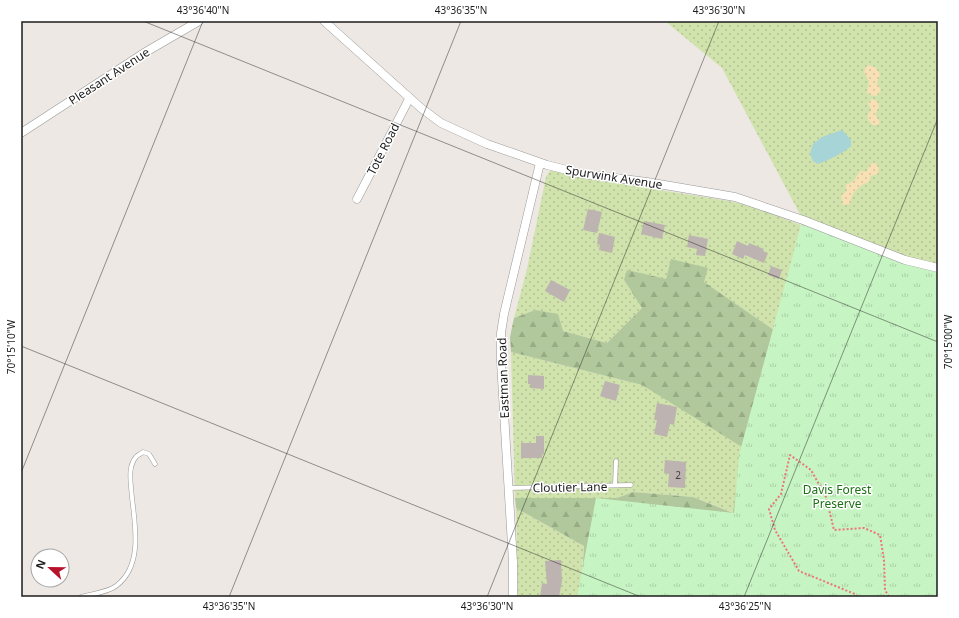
<svg xmlns="http://www.w3.org/2000/svg" width="959" height="618" viewBox="0 0 959 618" font-family="'Noto Sans',sans-serif">
  <style>
    .grass { fill: url(#grass-dots) }
    .forest { fill: url(#forest-firs) }
    .sand { fill: url(#sand-dots) }
    .park { fill: url(#park-tufts) }
    .water { fill: #a7d4d7 }
    .building { fill: #bdb3b0 }
    .lines { fill: none; stroke-linecap: round; stroke-linejoin: round }
    .lane-casing { stroke: #999; stroke-width: 5 }
    .street-casing { stroke: #999; stroke-width: 9 }
    .path { stroke: #ed747b; stroke-width: 2; stroke-dasharray: 2 2; stroke-linecap: butt }
    .lane { stroke: #fff; stroke-width: 4 }
    .street { stroke: #fff; stroke-width: 8 }
    .ticks { fill: none; stroke: #1c1c1c; stroke-width: 1; stroke-opacity: 0.45 }
    .labels { text-anchor: middle; dominant-baseline: central; stroke-width: 3; stroke-linejoin: round; paint-order: stroke }
    .number-label { font-size: 10px; fill: #444241 }
    .street-label { font-size: 12px; fill: #1c1c1c; stroke: #fff }
    .park-label { font-size: 12px; fill: #1c7015; stroke: #fff }
    .neatline { fill: none; stroke: #1c1c1c; stroke-width: 1.5 }
    .ticks-label { font-size: 10px; text-anchor: middle; fill: #1c1c1c }
  </style>
  <defs>
    <pattern id="grass-dots" width="8" height="8" patternUnits="userSpaceOnUse"><rect width="8" height="8" fill="#d0e3ac"/><path d="M2 2h.1M6 6h.1" fill="none" stroke="#b2c293" stroke-width="1.8" stroke-linecap="round"/></pattern>
    <pattern id="forest-firs" width="22" height="20" patternUnits="userSpaceOnUse"><rect width="22" height="20" fill="#b0c89b"/><path d="M5 1l3.5 6h-7zM16 11l3.5 6h-7z" fill="#97ab85"/></pattern>
    <pattern id="sand-dots" width="8" height="8" patternUnits="userSpaceOnUse"><rect width="8" height="8" fill="#f8e0b5"/><path d="M2 2h.1M6 6h.1" fill="none" stroke="#d4c09b" stroke-width="1.8" stroke-linecap="round"/></pattern>
    <pattern id="park-tufts" width="24" height="20" patternUnits="userSpaceOnUse"><rect width="24" height="20" fill="#c7f4c3"/><path d="M3 7l-1-3M5 7V3M7 7l1-3M15 17l-1-3M17 17v-4M19 17l1-3" fill="none" stroke="#aad1a7"/></pattern>
  </defs>
  <rect width="100%" height="100%" fill="#ede8e3"/>
  <g class="grass">
    <path d="M665 21H938V268L803 220 722 68Z"/>
    <path d="M554 170 584 178 729 201 750 206 801 225 774 330 671 260 666 279 624 280 642 308 607 343 563 331 535 310 514 318 527 269 546 177 550 171Z"/>
    <path d="M511 352 642 385 742 446 734 513 693 497 633 492 617 498H515Z"/>
    <path d="M516 508 584 546 580 597H518Z"/>
  </g>
  <path class="forest" d="M803 220 905 260 938 597 581 596 584 546 516 508 515 498H617L633 492 693 497 733 513 742 447 642 385 511 352 510 337 514 318 535 310 558 314 563 331 607 343 642 308 624 280 627 270 666 279 671 259 708 268 704 282 774 330Z"/>
  <g class="sand">
    <path d="M867 65 875 67 880 74 877 83 881 90 877 96 870 95 867 92 869 81 864 72Z"/>
    <path d="M873 99 878 102 879 107 875 114 880 122 878 125H873L868 120V115L871 109 868 104 870 100Z"/>
    <path d="M874 162 879 167 878 174 871 176 869 182C858 186 852 192 850 204L843 205 841 195 846 192V185L854 181 860 171 866 172 870 165Z"/>
  </g>
  <path class="park" d="M801 225 831 231 938 268V597H577L596 498 734 513 739 455Z"/>
  <path class="water" d="M842 130 851 140V146C845 152 827 161 818 164L813 161 810 154 813 144 822 137Z"/>
  <g class="building">
    <path d="M588 209 602 212 597 233 583 230Z"/>
    <path d="M644 221 665 225 662 239 641 234Z"/>
    <path d="M599 233 615 237 612 253 599 250 600 245 597 244Z"/>
    <path d="M689 235 708 239 705 256 696 255 697 249 687 247Z"/>
    <path d="M737 241 748 246 749 243 764 249 763 251 768 253 764 263 745 255 743 259 732 254Z"/>
    <path d="M771 266 782 270 779 279 768 275Z"/>
    <path d="M551 280 570 290 564 302 545 291Z"/>
    <path d="M528 375 544 376V389L530 388V384H528Z"/>
    <path d="M605 381 620 385 616 401 600 396Z"/>
    <path d="M657 403 677 407 674 425 670 424 667 437 654 434 657 420H654Z"/>
    <path d="M536 436H544V454H542V458H521V443H536Z"/>
    <path d="M665 460 686 462 685 488 668 487 669 474 664 473Z"/>
    <path d="M561 560 562 581 559 597H540L542 583 547 584 545 561Z"/>
  </g>
  <g class="lines">
    <g class="lane-casing">
      <g id="lane">
        <path d="M615 485 616 461"/>
        <path d="M509 488 631 485"/>
        <path d="M81 597C91 594 109 592 116 586 146 564 133 517 131 487 130 477 129 465 136 457 137 455 141 454 143 452L149 454 155 464"/>
      </g>
    </g>
    <g class="street-casing">
      <g id="street">
        <path d="M324 21 421 108 441 123 487 144 547 165 583 174 647 182 735 197 803 220 905 260 938 268"/>
        <path d="M21 133 144 53 199 21"/>
        <path d="M357 199 409 99"/>
        <path d="M513 597V562L501 362V333L504 314 540 163"/>
      </g>
    </g>
    <path class="path" d="M857 597 855 594 799 571 775 530 769 509 781 494 790 455 811 470 826 497 834 530 864 528 880 535 884 560 885 590 889 597"/>
    <use href="#lane" class="lane"/>
    <use href="#street" class="street"/>
  </g>
  <path class="ticks" d="M143 21 938 342M21 346 641 597M21 473 203 21M229 597 461 21M487 597 719 21M744 597 938 118"/>
  <g class="labels">
    <g class="number-label">
      <text x="678" y="475">2</text>
    </g>
    <g class="street-label">
      <text transform="translate(109 76) rotate(-33)">Pleasant Avenue</text>
      <text transform="translate(383 149) rotate(-63)">Tote Road</text>
      <text transform="translate(614 177) rotate(9)">Spurwink Avenue</text>
      <text transform="translate(503 378) rotate(-92)">Eastman Road</text>
      <text transform="translate(570 487) rotate(-1)">Cloutier Lane</text>
    </g>
    <g class="park-label">
      <text x="837" y="489">Davis Forest<tspan x="837" dy="14">Preserve</tspan></text>
    </g>
  </g>
  <rect width="959" height="618" fill="none" stroke="#ffffff" stroke-width="44"/>
  <g transform="translate(50 568) rotate(292)"><circle r="19" fill="#ffffff" stroke="#a4a4a4"/>
  <path d="M0-3L7 15L0 10L-7 15Z" fill="#b7122c"/>
  <text y="-6" font-size="11" font-weight="bold" text-anchor="middle" fill="#1c1c1c">N</text>
  </g>
  <rect x="22" y="22" width="915" height="574" class="neatline"/>
  <g class="ticks-label">
    <text x="203" y="14">43°36'40"N</text>
    <text x="461" y="14">43°36'35"N</text>
    <text x="719" y="14">43°36'30"N</text>
    <text transform="translate(948 342) rotate(-90)" y="4">70°15'00"W</text>
    <text transform="translate(11 347) rotate(-90)" y="4">70°15'10"W</text>
    <text x="229" y="610">43°36'35"N</text>
    <text x="487" y="610">43°36'30"N</text>
    <text x="745" y="610">43°36'25"N</text>
  </g>
</svg>
